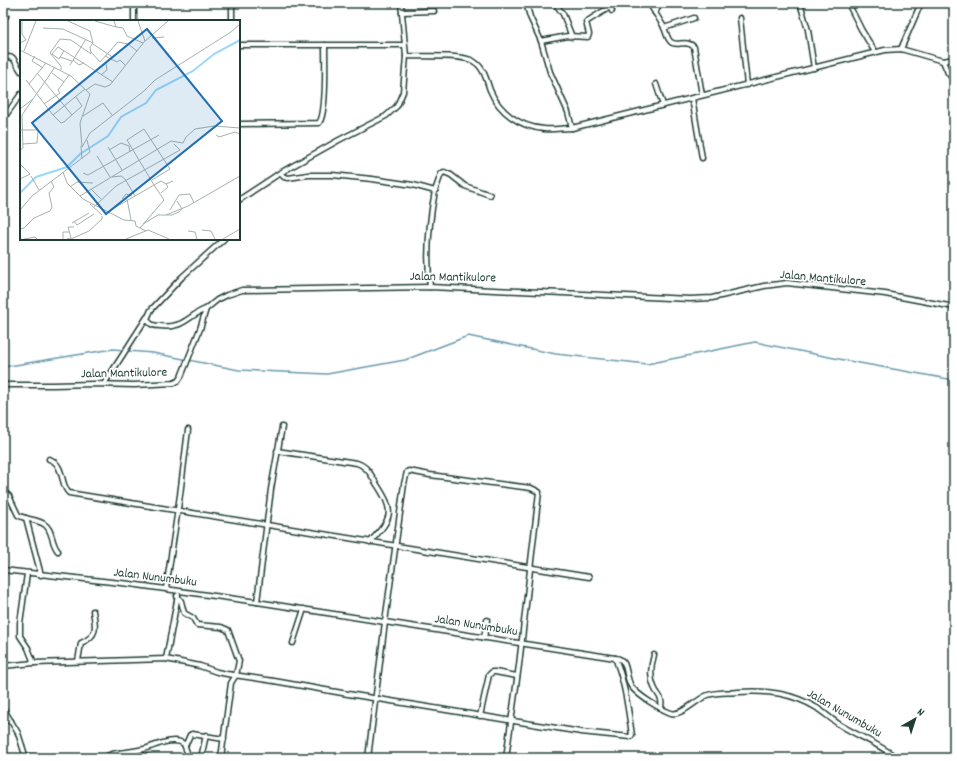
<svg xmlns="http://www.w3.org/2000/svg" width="957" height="761" viewBox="0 0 957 761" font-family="Dekko,sans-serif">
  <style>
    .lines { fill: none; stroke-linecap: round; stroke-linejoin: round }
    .stream { stroke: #699aac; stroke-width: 1.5 }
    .street-casing { stroke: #1f3d34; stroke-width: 7 }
    .street { stroke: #fff; stroke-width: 4 }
    .labels { text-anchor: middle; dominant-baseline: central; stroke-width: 3.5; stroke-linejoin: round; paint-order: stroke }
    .street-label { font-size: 13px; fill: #1f3d34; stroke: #fff }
    .inset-river { fill: none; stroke: #9bd8fc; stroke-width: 2 }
    .inset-road { fill: none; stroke: #a5b1ae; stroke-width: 1 }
    .view { fill: #1f6fb2; fill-opacity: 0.15; stroke: #1f6fb2; stroke-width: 2 }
    .inset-edge { fill: none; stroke: #1f3d34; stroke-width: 2 }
  </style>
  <rect width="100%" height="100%" fill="#fff"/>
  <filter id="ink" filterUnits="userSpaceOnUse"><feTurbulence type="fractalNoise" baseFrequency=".025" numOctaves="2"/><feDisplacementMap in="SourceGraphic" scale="8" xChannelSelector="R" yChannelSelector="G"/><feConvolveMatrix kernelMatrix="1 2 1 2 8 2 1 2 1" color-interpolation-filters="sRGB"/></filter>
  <g filter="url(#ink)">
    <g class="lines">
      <g class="stream">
        <path d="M128 351 153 353 239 370 327 374 405 360 468 336 556 354 647 364 755 342 854 362 954 380"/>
        <path d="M3 367 113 349 124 350"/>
      </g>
      <g class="street-casing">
        <g id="street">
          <path d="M134 3V21"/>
          <path d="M232 3V21"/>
          <path d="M526 3 530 17 541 41 550 72 568 112 572 128"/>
          <path d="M555 3 563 14 572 37"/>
          <path d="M609 3 612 11"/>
          <path d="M649 3C654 11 659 19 664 27 666 32 667 39 671 42 676 47 687 39 694 47L702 95"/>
          <path d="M800 3 808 30 814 68"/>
          <path d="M848 3 861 29 875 52"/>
          <path d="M402 12 434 11"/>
          <path d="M655 13 660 3"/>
          <path d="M740 18 747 85"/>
          <path d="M3 19 6 16"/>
          <path d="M664 28 694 18"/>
          <path d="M541 41 568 36 588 37 589 34 586 22 610 7"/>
          <path d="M239 45H404"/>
          <path d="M901 49 921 3"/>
          <path d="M3 56 13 58 21 71"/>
          <path d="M406 56C422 57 462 54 473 61 484 67 486 79 490 90 499 112 520 127 544 129 553 130 563 128 572 128L885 50 901 49 943 61 954 59"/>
          <path d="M943 61 948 73 954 80"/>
          <path d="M656 84 663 105"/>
          <path d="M692 98 702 158"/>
          <path d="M3 119 21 94"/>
          <path d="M239 124 319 123C327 113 325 60 325 45"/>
          <path d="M280 173 284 177 288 178 308 175H332L372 179 413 185 435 191C429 222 426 255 430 287"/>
          <path d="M435 191 441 174 444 172 451 175 465 186 490 195"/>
          <path d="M239 200 280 173 339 140 386 116 397 106 403 92 406 56 401 3"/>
          <path d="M206 309C187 316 184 329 160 326 154 326 150 325 147 319L151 310 182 277 224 239"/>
          <path d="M104 384 147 317"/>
          <path d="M3 385H53L94 384 134 385 174 383 178 381 181 377 200 329 206 309 217 300 227 295 242 290 430 287 690 299 712 298 764 286 787 283 885 294 954 307"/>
          <path d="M277 451 357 463C367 466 371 475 376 483 395 512 393 517 370 542"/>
          <path d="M49 459C65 464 60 486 69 493L589 577"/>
          <path d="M3 491 9 496 18 515C26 520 36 519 44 524 53 529 51 544 58 551"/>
          <path d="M26 518 41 575"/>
          <path d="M3 570 130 584 257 602 615 658C619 658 621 659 624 663 627 670 627 679 631 686 637 695 660 709 671 713 681 717 698 698 708 695 717 692 729 693 738 692 767 690 792 693 817 708 826 714 833 721 842 726 860 737 881 745 897 758"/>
          <path d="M27 574 20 623V636L28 648 34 663"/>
          <path d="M166 589 180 495 188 430"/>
          <path d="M177 596 181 601 184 613 193 618 197 625 221 627 228 630 239 661 236 675 231 683 221 758"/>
          <path d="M257 602 271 489 282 427"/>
          <path d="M484 638 487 620"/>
          <path d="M293 643 304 609"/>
          <path d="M654 655C651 665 650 678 654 687 658 697 663 696 661 708"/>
          <path d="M166 659 178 595"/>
          <path d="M78 661 81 643C98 636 96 627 93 611"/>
          <path d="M3 666 34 663 166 659 200 666 217 672 227 674 274 681 348 694 581 732 630 737 632 735C628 709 625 682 615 658"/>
          <path d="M3 708 18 733 26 758"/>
          <path d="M480 716 489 675 492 672H495L517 676"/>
          <path d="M3 720 11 721"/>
          <path d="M185 746 190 735 192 734 224 739"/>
          <path d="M119 753C127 752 135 751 144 749 155 746 174 736 184 744L189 758"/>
          <path d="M26 756 45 758"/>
          <path d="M104 758C115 749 138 754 151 758"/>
          <path d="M201 758 206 735"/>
          <path d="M368 758 385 622 404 484 407 472 409 471 430 475 531 488 539 492 519 665 506 758"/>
        </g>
      </g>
      <use href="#street" class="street"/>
    </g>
  </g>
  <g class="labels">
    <g class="street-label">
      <text transform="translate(453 278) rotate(1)">Jalan Mantikulore</text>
      <text transform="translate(823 279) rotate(5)">Jalan Mantikulore</text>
      <text transform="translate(124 374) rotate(-1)">Jalan Mantikulore</text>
      <text transform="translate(155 578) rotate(7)">Jalan Nunumbuku</text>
      <text transform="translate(476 626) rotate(9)">Jalan Nunumbuku</text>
      <text transform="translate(844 714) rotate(30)">Jalan Nunumbuku</text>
    </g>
  </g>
  <g transform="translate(20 20)">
    <rect width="220" height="220" fill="#fff"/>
    <path class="inset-river" d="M0 173 16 157 47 147 60 134 88 116 101 97 126 83 136 70 173 51 194 34 220 20"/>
    <path class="inset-road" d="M48 1 70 11 73 23 70 27 71 33M75 1 96 7M94 1 96 7 103 8 107 16 123 23M118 1 125 21M23 8 43 9 73 23M132 18 144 17M0 23 6 20 2 14V1M73 24 91 36 92 40M0 30 51 56 70 74 60 103 62 127 70 113 124 71 135 60 211 12 220 4M4 31 16 1M71 32 80 42 98 22 108 24 117 31M32 34 39 39 44 31M31 35 38 27 93 62M15 36 12 41 23 48M85 36 97 42 100 40 105 45M40 37 52 41M53 40 59 45 64 43M50 45 66 19M41 50V46L30 33 40 19 51 20 71 34M32 53 44 62M18 54 52 95M81 55 87 50 86 44M6 60 33 95 65 69M9 64 26 43M66 70 75 64 85 67 90 65 124 22 148 1M24 84 40 73 38 70 49 55M0 89 13 79M33 95 41 103 44 102 62 86 56 77M63 96 83 83 92 95M0 110H18L17 123 3 124M196 115 199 117 215 112 220 114M61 126 62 139M88 127 102 150M0 130 3 128 2 95 35 47M89 130 101 123 109 126 110 132M77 136 90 157M0 144 10 154 0 159M43 152 47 163 63 179 104 200 115 201 116 206 126 211M63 153 68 155 139 115M11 156 19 170M92 157 101 156 105 159 115 176M134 165 141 161 146 164M50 167 57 162 73 163M71 169 81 179M141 173 148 167 146 164 153 161M60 176 151 121 163 123 166 117 175 109 194 106 220 108M102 179 106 174 112 176M107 179 111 200M70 184 82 195M74 187 96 166 160 130 154 124M0 190 12 176 70 132 67 120M150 190 159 175 170 174 174 183M89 191 134 165 107 120 124 109 150 149 132 160M146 195 168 186 220 156M54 201 57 205 74 194M52 203 69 193M123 204 138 195H152L159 192 162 189 157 181M120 208 144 180 134 165M0 209 4 208 14 198 30 191 32 187 29 173 34 167 31 161M182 210 191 211 195 219M168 211 175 212 177 219M4 219 15 217 17 219M43 219V212H49M47 219 51 218 48 207H54M51 219 69 211 82 199V196M106 219 128 210 149 219M203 219 220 209"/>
    <path class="view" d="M127 9 202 101 86 194 12 103Z"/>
    <rect width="220" height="220" class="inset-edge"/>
  </g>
  <rect width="957" height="761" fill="none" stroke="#fff" stroke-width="16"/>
  <rect x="8" y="8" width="941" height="745" fill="none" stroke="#1f3d34" stroke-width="1.5" filter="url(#ink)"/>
  <g transform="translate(915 719) rotate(39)" stroke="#ffffff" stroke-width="3" paint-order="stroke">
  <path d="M0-3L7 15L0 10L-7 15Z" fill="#1f3d34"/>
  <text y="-6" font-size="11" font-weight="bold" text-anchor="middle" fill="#1f3d34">N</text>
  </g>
</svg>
